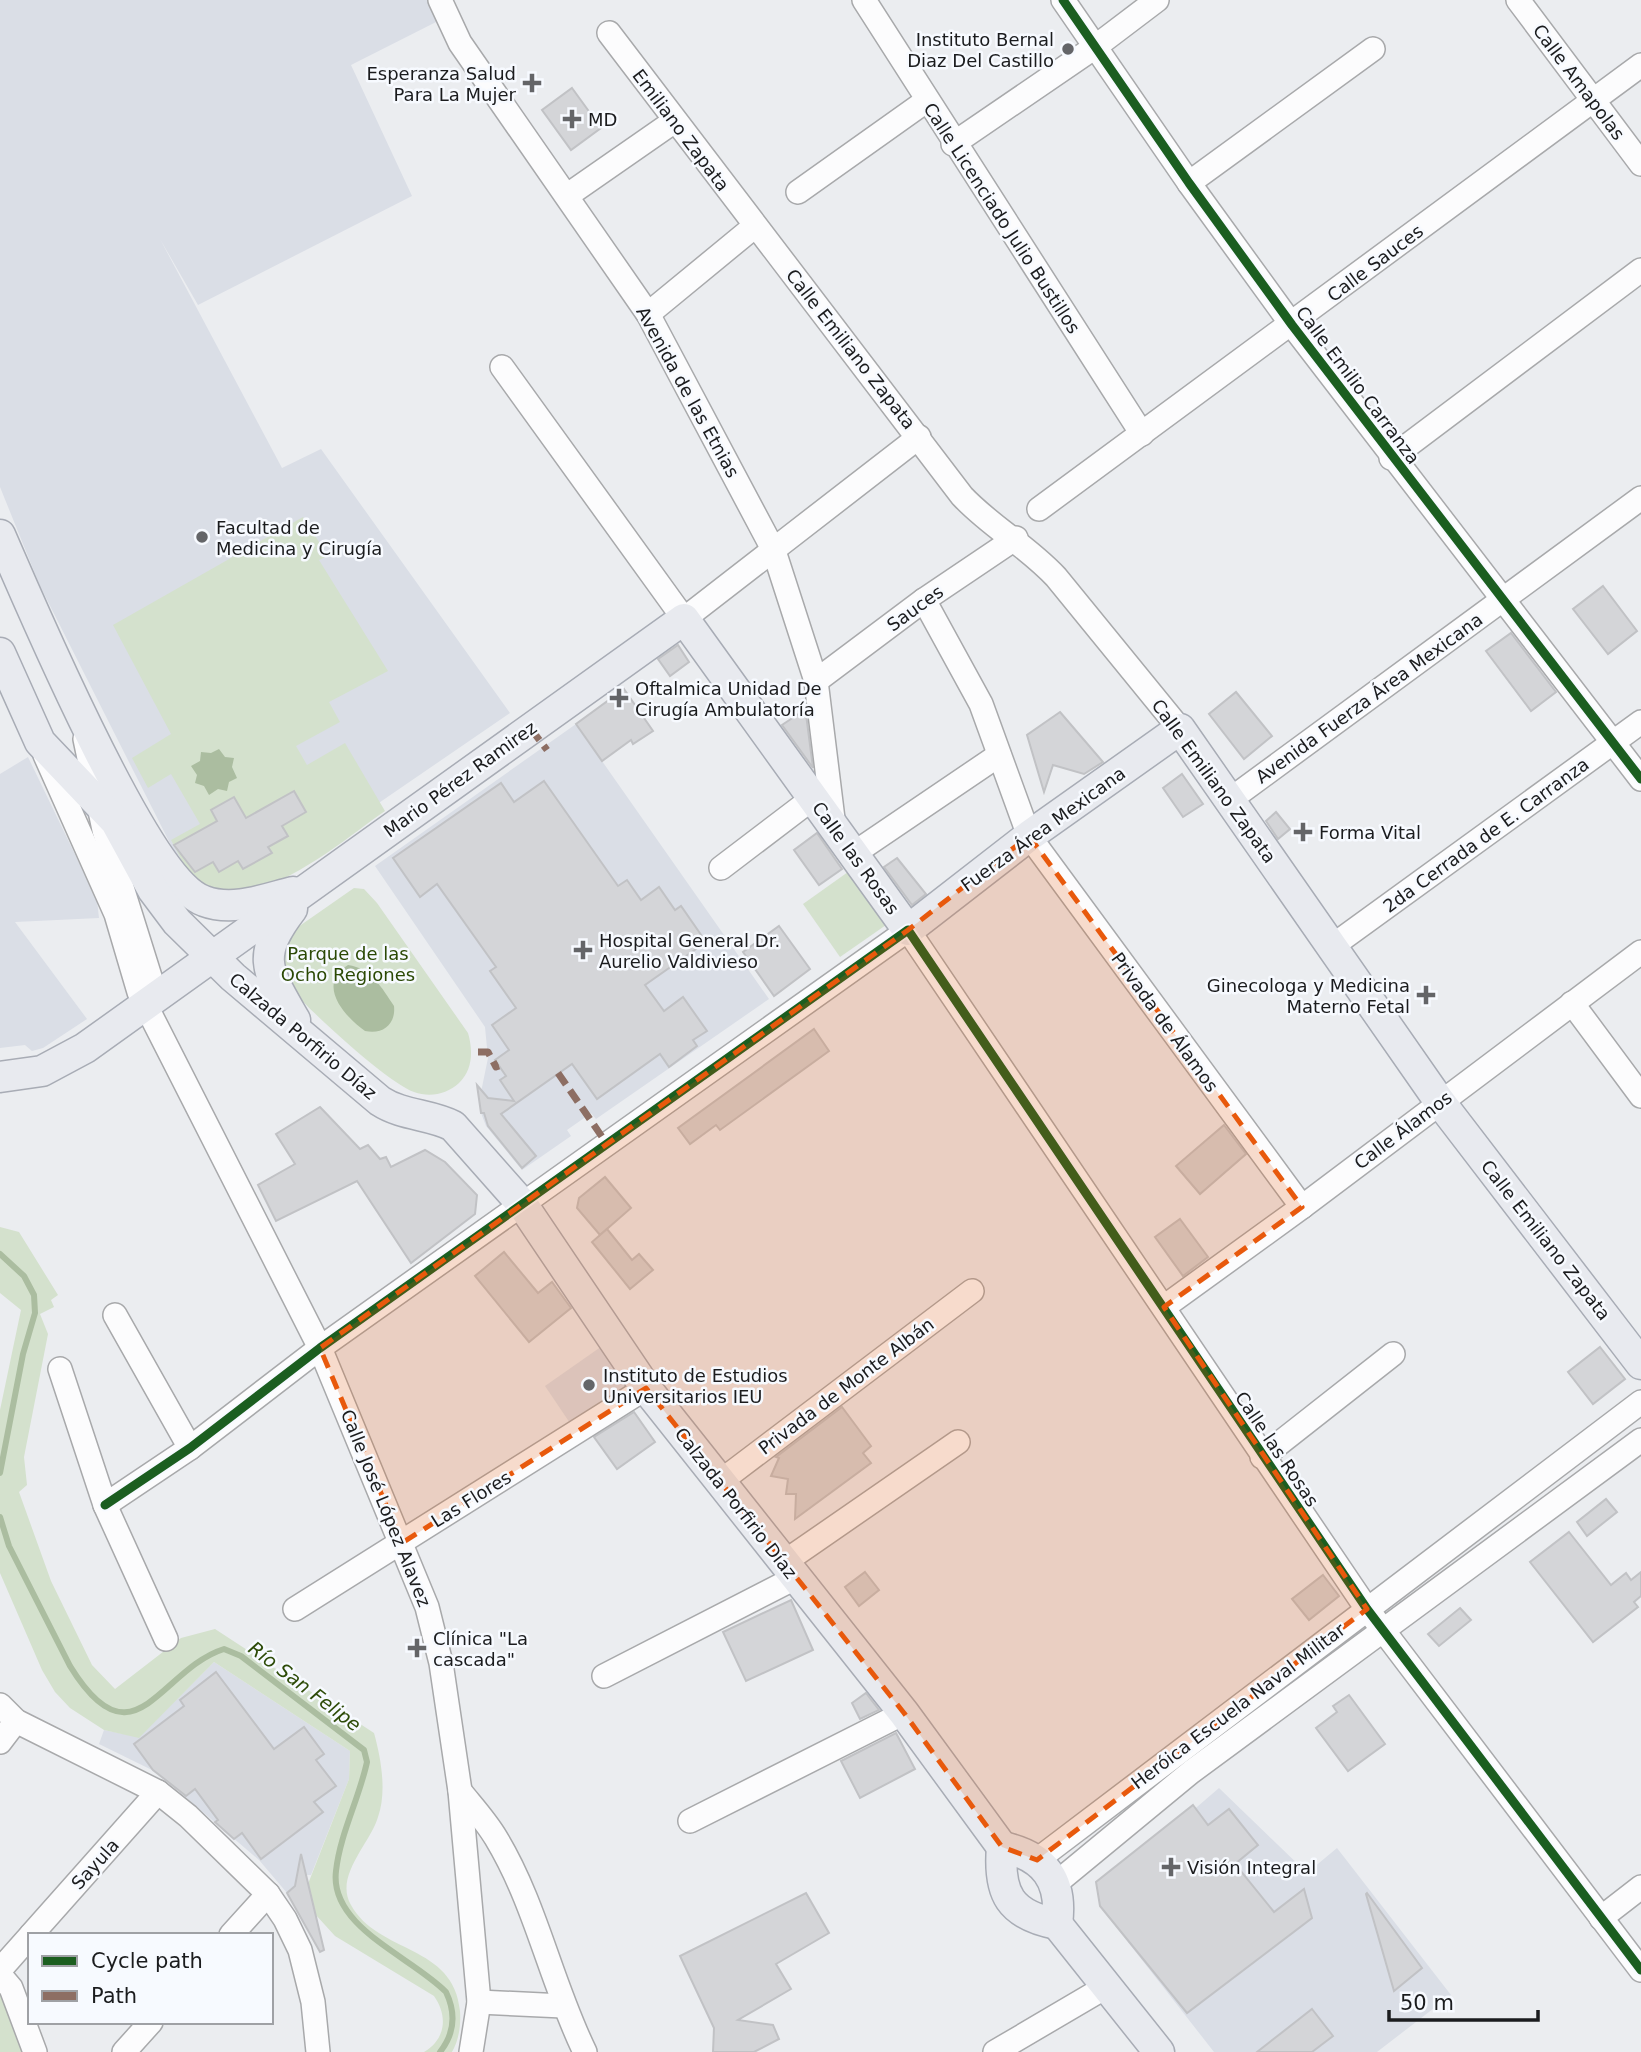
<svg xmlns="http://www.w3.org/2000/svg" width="1641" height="2052" viewBox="0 0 1641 2052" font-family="'DejaVu Sans',sans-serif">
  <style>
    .built { fill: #dadee6 }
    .green { fill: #d4e1cd }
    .water { fill: #abbda0 }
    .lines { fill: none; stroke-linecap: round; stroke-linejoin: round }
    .stream { stroke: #abbda0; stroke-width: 6 }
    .building { fill: #d4d5d8; stroke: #c1c2c5; stroke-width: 2 }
    .minor-casing { stroke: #a8a9ab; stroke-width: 26 }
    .major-casing { stroke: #a8acb5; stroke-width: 33 }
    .minor { stroke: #fcfcfd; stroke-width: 23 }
    .major { stroke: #e8eaef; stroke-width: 30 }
    .quiet { stroke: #8d6e63; stroke-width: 7; stroke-dasharray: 14 7; stroke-linecap: butt }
    .cycleway-casing { stroke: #f7faff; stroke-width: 13 }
    .cycleway { stroke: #1b5e20; stroke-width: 9 }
    .marked { fill: #e8590c; fill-opacity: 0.2; stroke: #e8590c; stroke-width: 5; stroke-dasharray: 14 9; stroke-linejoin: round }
    .poi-dot { fill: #646568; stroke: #f7faff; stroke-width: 2.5 }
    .labels { text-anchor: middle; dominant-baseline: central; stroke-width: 5; stroke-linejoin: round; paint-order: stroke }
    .poi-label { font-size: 18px; fill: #1b1c1e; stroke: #f7faff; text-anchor: start }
    .street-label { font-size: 18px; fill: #1b1c1e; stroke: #f7faff }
    .park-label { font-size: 18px; fill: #2b4905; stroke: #f7faff }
    .water-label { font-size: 19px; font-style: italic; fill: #2e4c09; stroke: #f7faff }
  </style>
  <rect width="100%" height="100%" fill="#ebedf0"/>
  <g class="built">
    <path d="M0 0H435L444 18 351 65 412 196 198 305 160 239 282 468 321 449 510 713 265 881 181 865 40 586 0 487Z"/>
    <path d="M576 724 769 999 596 1119 591 1113 587 1116 567 1130 571 1136 522 1170 486 1126 481 1113 483 1098 480 1097 488 1058 485 1027 375 866Z"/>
    <path d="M28 757 97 900 99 918 15 922 87 1019 43 1048 32 1051 25 1045 0 1048V774Z"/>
    <path d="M605 1344 633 1383 572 1426 545 1386Z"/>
    <path d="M214 1662 350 1751 349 1779 311 1875H297L295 1886 287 1893 259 1860 156 1772 99 1744 104 1730 139 1737Z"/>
    <path d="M1219 1788 1307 1873 1337 1848 1451 1995 1377 2052H1214L1099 1905 1167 1846 1161 1838Z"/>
  </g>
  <g class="green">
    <path d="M303 517 328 556 319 560 388 671 329 702 340 722 296 746 307 765 345 743 385 811C341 841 240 932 190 873 183 864 177 851 171 840L200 824 171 774 148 788 132 758 171 734 113 625Z"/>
    <path d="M848 872 886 925 840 957 803 904Z"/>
    <path d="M354 888 364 889 377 903 468 1033C473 1050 473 1070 459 1083 447 1094 430 1098 414 1092 388 1083 311 1012 291 989 283 980 281 961 277 949L288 934Z"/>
    <path d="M0 1227 19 1232 58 1295 51 1300 54 1307 40 1314 48 1334 24 1457 27 1485 19 1492 51 1581 92 1665 115 1689 181 1638 215 1629 374 1733C381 1758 387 1792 378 1817 370 1844 334 1876 351 1905 378 1954 454 1944 460 2011 461 2025 459 2040 452 2052H424C446 2039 448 2016 434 1996L335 1936 315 1914 308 1884 349 1779 350 1751 214 1662 139 1738 104 1730 70 1708 55 1692 42 1670 0 1573V1410L21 1310 0 1293Z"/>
    <path d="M0 1983 30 2052H0Z"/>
  </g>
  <g class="water">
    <path d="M219 749 225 757 234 758 232 767 237 778 229 782 227 791 218 789 209 795 204 786 195 783 197 775 191 766 200 761 201 752 211 753Z"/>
    <path d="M348 965C371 968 382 988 394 1006 396 1024 383 1035 365 1031 344 1016 316 984 348 965Z"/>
  </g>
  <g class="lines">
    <g class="stream">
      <path d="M0 1254 24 1276 34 1295 35 1313 23 1354 0 1473"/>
      <path d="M0 1517 9 1546 70 1666C134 1770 160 1669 224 1649L241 1656 364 1750 367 1762C359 1799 340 1834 336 1871 329 1927 412 1957 446 1992 456 2013 455 2033 440 2052"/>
    </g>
  </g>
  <g class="building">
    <path d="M572 88 601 128 571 150 542 110Z"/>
    <path d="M1603 586 1637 631 1608 654 1573 609Z"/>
    <path d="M1511 633 1556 692 1531 711 1486 651Z"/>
    <path d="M678 645 689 662 670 676 658 659Z"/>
    <path d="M624 689 653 731 633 744 631 740 602 761 576 724Z"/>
    <path d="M1236 692 1272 736 1244 759 1209 714Z"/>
    <path d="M1060 712 1103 762 1084 774 1053 765 1044 792 1027 735Z"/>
    <path d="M800 713 806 714 813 768 782 725Z"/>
    <path d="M1182 774 1203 804 1183 817 1163 788Z"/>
    <path d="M544 781 618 886 627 880 641 900 659 887 675 910 681 906 706 942 645 985 664 1011 683 997 707 1031 693 1040 697 1046 669 1067 660 1054 597 1099 572 1064 501 1114 536 1156 522 1168 488 1126 484 1113H481L477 1085 488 1098 514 1101 500 1080 506 1076 495 1060 509 1050 492 1025 516 1008 490 971 496 967 437 884 420 897 393 858 501 783 514 802Z"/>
    <path d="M294 791 306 812 282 826 288 836 268 847 272 853 243 869 238 861 219 872 213 862 195 872 174 845 217 821 211 810 234 797 246 818Z"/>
    <path d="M1276 812 1290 829 1278 839 1266 821Z"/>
    <path d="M817 833 842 869 819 885 794 850Z"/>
    <path d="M897 858 926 894 912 905 884 867Z"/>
    <path d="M779 926 810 969 774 996 743 952Z"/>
    <path d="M814 1029 829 1051 720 1130 716 1125 690 1144 678 1128Z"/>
    <path d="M320 1107 360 1149 368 1145 380 1159 386 1157 391 1167 425 1150 445 1162 477 1195 475 1214 411 1263 357 1181 276 1221 258 1185 295 1164 276 1134Z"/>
    <path d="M1224 1125 1246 1154 1200 1194 1176 1166Z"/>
    <path d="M605 1177 631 1208 600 1235 577 1208 579 1198Z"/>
    <path d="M1180 1219 1208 1257 1183 1276 1155 1237Z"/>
    <path d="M607 1229 632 1260 639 1254 653 1270 630 1289 592 1242Z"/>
    <path d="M504 1252 538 1293 552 1282 571 1308 529 1342 475 1276Z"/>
    <path d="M1600 1347 1625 1379 1593 1404 1568 1372Z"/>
    <path d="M842 1407 871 1446 863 1453 871 1463 795 1519 796 1494H786L788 1479 771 1476 779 1458 776 1457Z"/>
    <path d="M634 1412 655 1442 617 1469 594 1437Z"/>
    <path d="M1606 1499 1617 1512 1587 1536 1577 1522Z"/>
    <path d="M1569 1532 1611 1585 1626 1573 1631 1580 1641 1572V1596L1634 1602 1638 1607 1593 1642 1530 1562Z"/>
    <path d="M865 1572 879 1590 859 1606 845 1587Z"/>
    <path d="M1323 1575 1339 1596 1309 1620 1292 1599Z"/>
    <path d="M791 1600 813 1650 746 1681 723 1632Z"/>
    <path d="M1460 1608 1471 1620 1439 1646 1428 1634Z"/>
    <path d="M216 1672 274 1749 304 1727 324 1754 316 1760 336 1786 314 1802 323 1812 261 1859 242 1833 234 1839 215 1822 218 1820 195 1789 186 1796 153 1770 134 1744 184 1706 180 1700Z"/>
    <path d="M866 1693 879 1710 860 1719 852 1703Z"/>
    <path d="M1349 1695 1385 1744 1348 1771 1316 1728 1337 1712 1333 1706Z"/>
    <path d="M896 1733 915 1769 860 1798 841 1761Z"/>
    <path d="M1193 1805 1208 1825 1229 1809 1258 1845 1235 1864 1274 1912 1304 1889 1312 1918 1187 2013 1100 1906 1096 1882Z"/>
    <path d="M301 1854 324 1950 320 1952 287 1893 295 1886Z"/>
    <path d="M806 1893 829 1933 776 1964 791 1989 738 2020 773 2025 779 2039 754 2052H713L714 2028 680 1956Z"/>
    <path d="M1367 1893 1422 1968 1394 1991 1366 1894Z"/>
    <path d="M1312 2009 1333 2036 1312 2052H1257Z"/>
  </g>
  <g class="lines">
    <g class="minor-casing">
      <g id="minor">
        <path d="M440 0 460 43 648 314 774 551 816 681 834 827"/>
        <path d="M864 0 1142 434"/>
        <path d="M1063 0 1189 183 1292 325 1641 779"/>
        <path d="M1518 0 1641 164"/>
        <path d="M609 33 962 496C991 527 1026 545 1056 577L1180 729"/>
        <path d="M953 144 1095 47 1157 0"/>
        <path d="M1189 183 1373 49"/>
        <path d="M798 192 926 101"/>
        <path d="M568 195 673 122"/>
        <path d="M648 314 755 226"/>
        <path d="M502 367 684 619 919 437"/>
        <path d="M1391 458 1641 270"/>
        <path d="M1039 509 1641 65"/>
        <path d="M924 600 981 704 1029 836 1302 1207"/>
        <path d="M816 681 924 600 1016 538"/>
        <path d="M85 739 104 830 151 980 146 1006"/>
        <path d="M45 755 116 914 139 992 320 1348 427 1607 441 1663 460 1791 479 2002 471 2052"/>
        <path d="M1231 799 1641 498"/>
        <path d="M853 854 999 755"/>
        <path d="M721 868 813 798"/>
        <path d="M1331 947 1641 722"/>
        <path d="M1572 1003 1641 1096"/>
        <path d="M1164 1307 1302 1207 1641 952"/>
        <path d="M115 1315 190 1448"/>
        <path d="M60 1369 105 1505 166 1639"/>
        <path d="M1262 1457 1393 1354"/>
        <path d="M721 1481 972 1291"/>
        <path d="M105 1505 190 1448 320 1348 908 930 1367 1609 1641 1970"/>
        <path d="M783 1563 958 1442"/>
        <path d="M295 1609 646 1388"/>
        <path d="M604 1676 795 1578"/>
        <path d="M0 1705 16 1721 158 1792 188 1816 268 1894 285 1919 300 1950 313 2002 318 2052"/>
        <path d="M0 1742 16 1721"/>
        <path d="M460 1791C472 1806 486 1821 496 1838 536 1904 551 1983 585 2052"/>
        <path d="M690 1821 904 1713"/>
        <path d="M1037 1860 1641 1402"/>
        <path d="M1054 1885 1191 1772 1641 1440"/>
        <path d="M1601 1918 1641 1887"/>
        <path d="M31 1935 158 1792"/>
        <path d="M231 1935 268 1894"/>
        <path d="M0 1970 30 1936"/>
        <path d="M0 1975 11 1988 35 2052"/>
        <path d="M479 2002 563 2006"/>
        <path d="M124 2052 151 2022"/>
        <path d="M995 2052 1109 1985"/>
      </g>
    </g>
    <g class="major-casing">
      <g id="major">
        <path d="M0 535C29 601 146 881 204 901 233 912 265 899 293 892"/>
        <path d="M0 653 40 742 116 822 153 890 177 922 233 977 380 1101C403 1116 430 1114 453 1126L522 1204 646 1388 904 1713 1002 1847"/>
        <path d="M292 909C255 957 267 971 295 1020"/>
        <path d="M0 1077 42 1071 85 1048 684 619 908 930 1029 836 1180 729 1440 1102 1641 1364"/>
        <path d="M1002 1847C998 1894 1010 1915 1057 1924"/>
        <path d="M1002 1847C1045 1856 1063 1881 1057 1924"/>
        <path d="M1057 1924 1159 2052"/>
      </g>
    </g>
    <use href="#minor" class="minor"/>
    <use href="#major" class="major"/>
    <g class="quiet">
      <path d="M531 729 547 750"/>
      <path d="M478 1052H488L496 1067 499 1066"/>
      <path d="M558 1073 607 1144"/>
    </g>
    <g class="cycleway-casing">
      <g id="cycleway">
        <path d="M1063 0 1189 183 1292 325 1641 779"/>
        <path d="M105 1505 190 1448 320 1348 908 930 1367 1609 1641 1970"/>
      </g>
    </g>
    <use href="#cycleway" class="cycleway"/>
  </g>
  <path class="marked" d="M1029 836 1302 1207 1164 1307 1367 1609 1037 1860 1002 1847 904 1713 646 1388 402 1543 320 1348 908 930Z"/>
  <g class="poi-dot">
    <circle cx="1068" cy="49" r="7"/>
    <path d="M528.5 72.5h7v7h7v7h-7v7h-7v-7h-7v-7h7z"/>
    <path d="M568.5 108.5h7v7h7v7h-7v7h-7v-7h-7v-7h7z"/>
    <circle cx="202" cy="537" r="7"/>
    <path d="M615.5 687.5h7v7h7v7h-7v7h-7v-7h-7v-7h7z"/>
    <path d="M1299.5 821.5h7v7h7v7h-7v7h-7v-7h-7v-7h7z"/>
    <path d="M579.5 939.5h7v7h7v7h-7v7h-7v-7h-7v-7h7z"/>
    <path d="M1422.5 984.5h7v7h7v7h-7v7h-7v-7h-7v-7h7z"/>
    <circle cx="589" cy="1385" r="7"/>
    <path d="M413.5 1637.5h7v7h7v7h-7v7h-7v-7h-7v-7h7z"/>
    <path d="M1167.5 1856.5h7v7h7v7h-7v7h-7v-7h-7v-7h7z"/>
  </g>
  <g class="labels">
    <g class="poi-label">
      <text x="1054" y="39" text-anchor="end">Instituto Bernal<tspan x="1054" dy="21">Diaz Del Castillo</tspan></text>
      <text x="516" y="73" text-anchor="end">Esperanza Salud<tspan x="516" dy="21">Para La Mujer</tspan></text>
      <text x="588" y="119">MD</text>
      <text x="216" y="527">Facultad de<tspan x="216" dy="21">Medicina y Cirugía</tspan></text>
      <text x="635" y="688">Oftalmica Unidad De<tspan x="635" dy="21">Cirugía Ambulatoría</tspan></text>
      <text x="1319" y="832">Forma Vital</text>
      <text x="599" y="940">Hospital General Dr.<tspan x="599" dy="21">Aurelio Valdivieso</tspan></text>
      <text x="1410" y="985" text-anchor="end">Ginecologa y Medicina<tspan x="1410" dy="21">Materno Fetal</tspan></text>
      <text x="603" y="1375">Instituto de Estudios<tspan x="603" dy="21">Universitarios IEU</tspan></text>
      <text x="433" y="1638">Clínica "La<tspan x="433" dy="21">cascada"</tspan></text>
      <text x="1187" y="1867">Visión Integral</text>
    </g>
    <g class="street-label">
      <text transform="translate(1579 82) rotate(53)">Calle Amapolas</text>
      <text transform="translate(681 130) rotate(53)">Emiliano Zapata</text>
      <text transform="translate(1002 218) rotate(57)">Calle Licenciado Julio Bustillos</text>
      <text transform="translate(1375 263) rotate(-37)">Calle Sauces</text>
      <text transform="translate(851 349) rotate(52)">Calle Emiliano Zapata</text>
      <text transform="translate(1358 385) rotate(53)">Calle Emilio Carranza</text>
      <text transform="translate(688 392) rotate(61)">Avenida de las Etnias</text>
      <text transform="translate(915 608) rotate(-36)">Sauces</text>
      <text transform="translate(1369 698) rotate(-36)">Avenida Fuerza Área Mexicana</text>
      <text transform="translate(460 779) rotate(-36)">Mario Pérez Ramirez</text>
      <text transform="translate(1214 781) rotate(54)">Calle Emiliano Zapata</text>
      <text transform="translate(1043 829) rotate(-36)">Fuerza Área Mexicana</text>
      <text transform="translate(1486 835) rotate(-36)">2da Cerrada de E. Carranza</text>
      <text transform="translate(856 858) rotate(54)">Calle las Rosas</text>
      <text transform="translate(1165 1022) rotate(54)">Privada de Álamos</text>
      <text transform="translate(303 1036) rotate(40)">Calzada Porfirio Díaz</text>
      <text transform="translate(1403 1130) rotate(-37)">Calle Álamos</text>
      <text transform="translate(1546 1240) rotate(52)">Calle Emiliano Zapata</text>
      <text transform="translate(846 1386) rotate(-37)">Privada de Monte Albán</text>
      <text transform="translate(1277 1449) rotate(56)">Calle las Rosas</text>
      <text transform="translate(471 1499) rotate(-32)">Las Flores</text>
      <text transform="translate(736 1503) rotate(52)">Calzada Porfirio Díaz</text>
      <text transform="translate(386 1508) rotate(68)">Calle José López Alavez</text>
      <text transform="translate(1238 1706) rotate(-37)">Heróica Escuela Naval Militar</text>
      <text transform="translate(95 1864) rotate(-48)">Sayula</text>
    </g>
    <g class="park-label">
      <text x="348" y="953">Parque de las<tspan x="348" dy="21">Ocho Regiones</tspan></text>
    </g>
    <g class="water-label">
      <text transform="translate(305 1686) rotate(37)">Río San Felipe</text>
    </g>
  </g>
  <rect x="28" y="1933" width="245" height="91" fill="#f7faff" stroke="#9fa1a5" stroke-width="2"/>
  <rect x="42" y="1956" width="35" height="10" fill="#1b5e20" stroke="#9fa1a5" stroke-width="2"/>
  <text x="91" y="1968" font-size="21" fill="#1b1c1e">Cycle path</text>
  <rect x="42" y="1991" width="35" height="10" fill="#8d6e63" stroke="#9fa1a5" stroke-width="2"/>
  <text x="91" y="2003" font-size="21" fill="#1b1c1e">Path</text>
  <path d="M1389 2010v10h149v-10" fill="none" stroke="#1b1c1e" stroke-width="3.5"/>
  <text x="1400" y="2010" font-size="21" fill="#1b1c1e" stroke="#f7faff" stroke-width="5" paint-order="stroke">50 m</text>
</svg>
